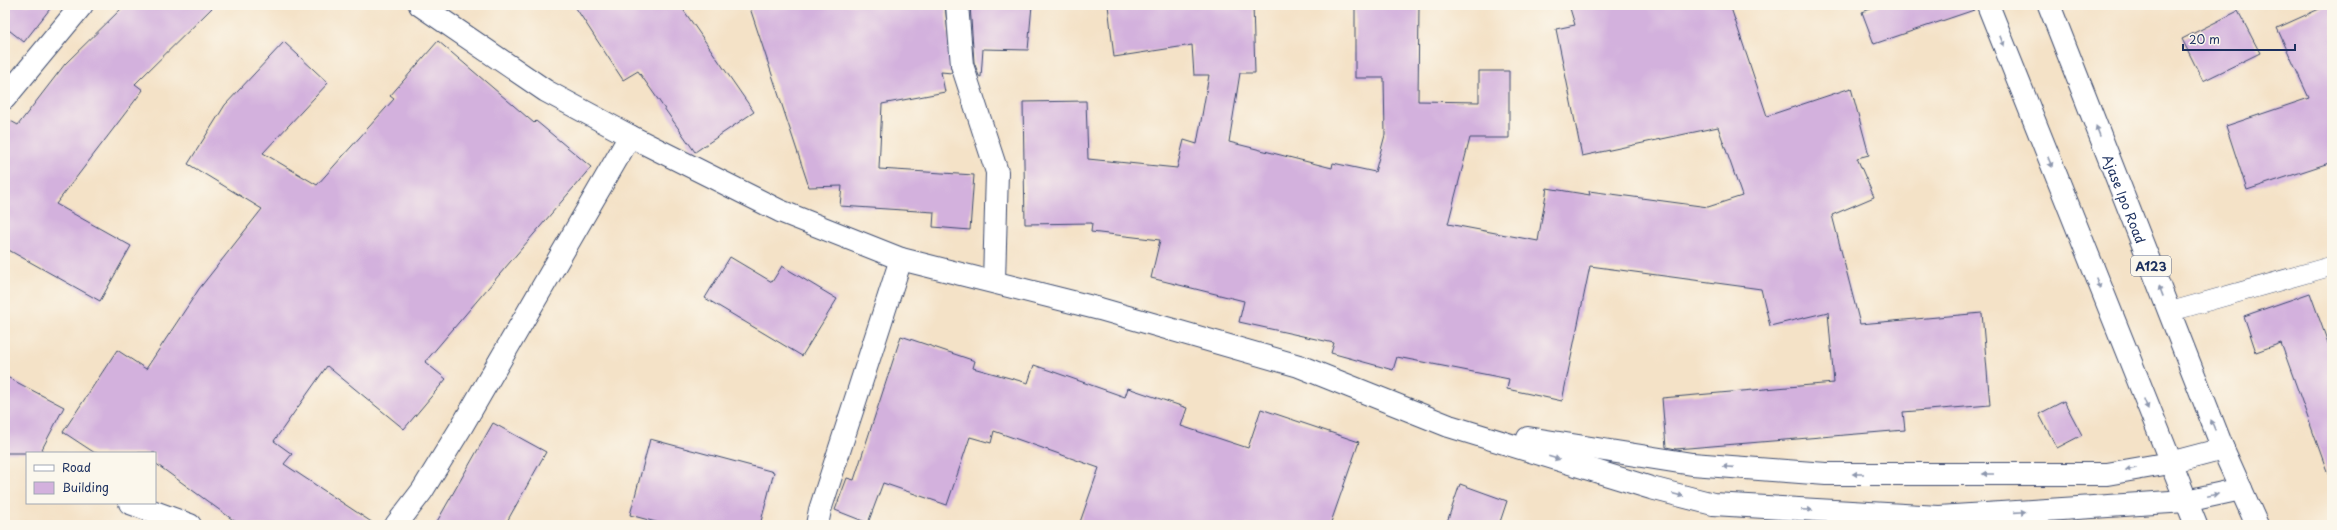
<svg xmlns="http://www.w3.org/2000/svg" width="2337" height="530" viewBox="0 0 2337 530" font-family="'Playpen Sans',sans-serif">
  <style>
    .building { fill: #d3b1dd }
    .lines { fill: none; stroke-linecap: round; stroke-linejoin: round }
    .lane-casing { stroke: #3c4a6e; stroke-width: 20 }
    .street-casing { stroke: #3c4a6e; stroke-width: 24 }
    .secondary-casing { stroke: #3c4a6e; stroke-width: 24 }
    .highway-casing { stroke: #3c4a6e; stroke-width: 24 }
    .lane { stroke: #fff; stroke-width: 19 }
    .street { stroke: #fff; stroke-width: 22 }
    .secondary { stroke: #fff; stroke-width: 22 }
    .highway { stroke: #fff; stroke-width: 22 }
    .oneway { fill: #8d97ae }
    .labels { text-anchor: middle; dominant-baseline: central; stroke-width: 3; stroke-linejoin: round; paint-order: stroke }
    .shield { fill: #fbf7ec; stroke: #5e6b89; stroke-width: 1 }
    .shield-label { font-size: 12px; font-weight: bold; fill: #1b2f5e }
    .street-label { font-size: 13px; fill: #1b2f5e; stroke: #fbf7ec }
  </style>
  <rect width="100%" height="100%" fill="#fbf7ec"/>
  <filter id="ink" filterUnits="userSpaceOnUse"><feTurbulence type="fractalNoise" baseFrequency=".025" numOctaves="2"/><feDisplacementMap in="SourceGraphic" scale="8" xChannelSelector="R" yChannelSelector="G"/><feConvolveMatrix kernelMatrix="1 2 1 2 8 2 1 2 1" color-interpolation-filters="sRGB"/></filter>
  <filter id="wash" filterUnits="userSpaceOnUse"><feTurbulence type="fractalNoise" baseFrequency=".012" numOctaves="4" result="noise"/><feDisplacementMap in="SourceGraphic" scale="16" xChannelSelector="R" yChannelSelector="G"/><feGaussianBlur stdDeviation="0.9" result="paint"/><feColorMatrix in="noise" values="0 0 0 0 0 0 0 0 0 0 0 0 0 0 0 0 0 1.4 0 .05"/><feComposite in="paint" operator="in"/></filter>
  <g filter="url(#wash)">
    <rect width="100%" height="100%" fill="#f4e2c7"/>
    <g id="blocks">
      <g class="building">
        <path d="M5 5H53L24 42 5 27Z"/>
        <path d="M125 5H215L135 84 143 90 56 204 131 246 100 301 5 248V118L18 125 65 64Z"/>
        <path d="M574 5H680L754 112 695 152 638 71 623 80Z"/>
        <path d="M749 5H945L952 73 941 72 945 92 882 104 879 169 974 175 970 230 933 227 934 212 840 206 842 186 809 187Z"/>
        <path d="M970 5H1032L1028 50 983 49 981 77 979 76 974 62Z"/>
        <path d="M1108 5H1253L1255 73H1240L1229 142 1332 168 1333 163 1375 172 1385 135 1384 78H1355V5H1419L1418 101 1479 102V71H1509V138H1470L1448 224 1538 241 1547 188 1590 195 1589 191 1708 207 1742 196 1718 127 1582 156 1556 29 1575 25 1569 5H1730L1767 116 1851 88 1869 155 1857 158 1874 197 1832 215 1860 324 1982 313 1990 405 1903 412 1905 430 1676 449 1666 447 1662 398 1834 383 1828 312 1770 326 1761 289 1590 266 1562 401 1507 389 1509 379 1397 357 1393 370 1331 353 1334 343 1239 322 1244 301 1151 278 1160 240 1091 232 1092 223 1025 224 1023 102 1086 101 1088 159 1177 168 1184 140 1197 144 1209 75H1194L1192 45 1114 57Z"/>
        <path d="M1882 5H1973L1974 10 1874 44 1862 12Z"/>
        <path d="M2328 5H2332V162L2247 190 2226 126 2309 98 2277 28Z"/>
        <path d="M2238 11 2260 53 2203 81 2182 39Z"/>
        <path d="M438 41 534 123 536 121 591 167 425 362 446 379 404 429 327 366 274 441 292 454 284 464 376 525H240L155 463V453H95L63 432 117 350 146 369 199 289 262 209 188 164 225 105 284 42 328 83 263 153 317 185 394 99 390 96Z"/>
        <path d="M730 257 772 282 782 266 837 299 802 356 705 298Z"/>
        <path d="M2310 293 2332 354V473L2328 474 2281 343 2256 352 2244 316Z"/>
        <path d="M901 336 975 361 973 368 1028 383 1034 365 1125 397 1128 388 1187 408 1181 426 1248 448 1261 409 1359 442 1330 525H1079L1099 468 994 431 991 443 970 437 947 505 883 483 868 523 835 510 847 478 854 480Z"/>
        <path d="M5 376 64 407 40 453H5Z"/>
        <path d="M2064 401 2082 435 2057 448 2039 414Z"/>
        <path d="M493 423 546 452 505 525H435Z"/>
        <path d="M650 439 774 472 760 525H667L630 515Z"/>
        <path d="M1460 484 1507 501 1499 525H1446Z"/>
      </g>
    </g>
  </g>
  <g filter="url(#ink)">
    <use href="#blocks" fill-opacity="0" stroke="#3c4a6e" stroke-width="1"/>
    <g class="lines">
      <g class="lane-casing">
        <path id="lane" d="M2169 312 2332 266"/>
      </g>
      <g class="street-casing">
        <g id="street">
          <path d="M957 5 962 65 997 172 994 281"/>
          <path d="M5 98 82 5"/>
          <path d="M130 503 190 525"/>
          <path d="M396 525 422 491 462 426 630 136"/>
          <path d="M817 525 820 510 901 259"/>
        </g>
      </g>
      <g class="secondary-casing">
        <g id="secondary">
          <path d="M420 5 546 91 630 136 780 211 901 259 1100 309 1299 366 1449 426 1651 488 1713 504 1939 517 2186 501 2241 489"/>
          <path d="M1528 438 1692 464 1826 474H2107L2170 463 2223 449"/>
        </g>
      </g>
      <g class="highway-casing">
        <g id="highway">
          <path d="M1988 5 2196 525"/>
          <path id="s1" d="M2049 5 2223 449 2257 525"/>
        </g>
      </g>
      <use href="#lane" class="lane"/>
      <use href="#street" class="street"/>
      <use href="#secondary" class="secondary"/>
      <use href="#highway" class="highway"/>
    </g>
    <defs><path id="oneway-solid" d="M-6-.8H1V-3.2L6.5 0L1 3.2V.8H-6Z"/></defs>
    <g class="oneway">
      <use href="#oneway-solid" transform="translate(2002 41) rotate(68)"/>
      <use href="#oneway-solid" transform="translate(2098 131) rotate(-111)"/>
      <use href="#oneway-solid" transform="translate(2050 162) rotate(68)"/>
      <use href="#oneway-solid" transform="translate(2098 283) rotate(68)"/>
      <use href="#oneway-solid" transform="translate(2161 291) rotate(-111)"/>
      <use href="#oneway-solid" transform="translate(2146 404) rotate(68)"/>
      <use href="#oneway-solid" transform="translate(2213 425) rotate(-112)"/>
      <use href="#oneway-solid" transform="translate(1554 458) rotate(17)"/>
      <use href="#oneway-solid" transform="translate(1728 467) rotate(-176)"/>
      <use href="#oneway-solid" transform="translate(2131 469) rotate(170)"/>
      <use href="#oneway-solid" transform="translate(1858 474) rotate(180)"/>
      <use href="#oneway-solid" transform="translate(1988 474) rotate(180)"/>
      <use href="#oneway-solid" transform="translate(1678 495) rotate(15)"/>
      <use href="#oneway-solid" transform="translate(2213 495) rotate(-12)"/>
      <use href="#oneway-solid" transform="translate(1807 510) rotate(3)"/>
      <use href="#oneway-solid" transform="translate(2020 512) rotate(-4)"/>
    </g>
  </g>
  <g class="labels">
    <rect class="shield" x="2131" y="256" width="40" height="20" rx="3"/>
    <g class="shield-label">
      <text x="2151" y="266">A123</text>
    </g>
    <g class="street-label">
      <text stroke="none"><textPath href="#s1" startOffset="208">Ajase Ipo Road</textPath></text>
    </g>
  </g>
  <rect width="2337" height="530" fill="none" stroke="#fbf7ec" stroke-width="20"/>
  <rect x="26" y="452" width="130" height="52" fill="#fbf7ec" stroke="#a1a7b3"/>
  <rect x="34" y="465" width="20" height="6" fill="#ffffff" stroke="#a1a7b3"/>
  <text x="62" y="472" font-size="12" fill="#1b2f5e">Road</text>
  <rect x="34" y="482" width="20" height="12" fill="#d3b1dd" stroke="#a1a7b3"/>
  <text x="62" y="492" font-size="12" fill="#1b2f5e">Building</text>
  <path d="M2183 44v6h112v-6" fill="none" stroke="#1b2f5e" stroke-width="2"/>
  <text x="2189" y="44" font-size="12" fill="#1b2f5e" stroke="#fbf7ec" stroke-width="3" paint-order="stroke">20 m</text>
</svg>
